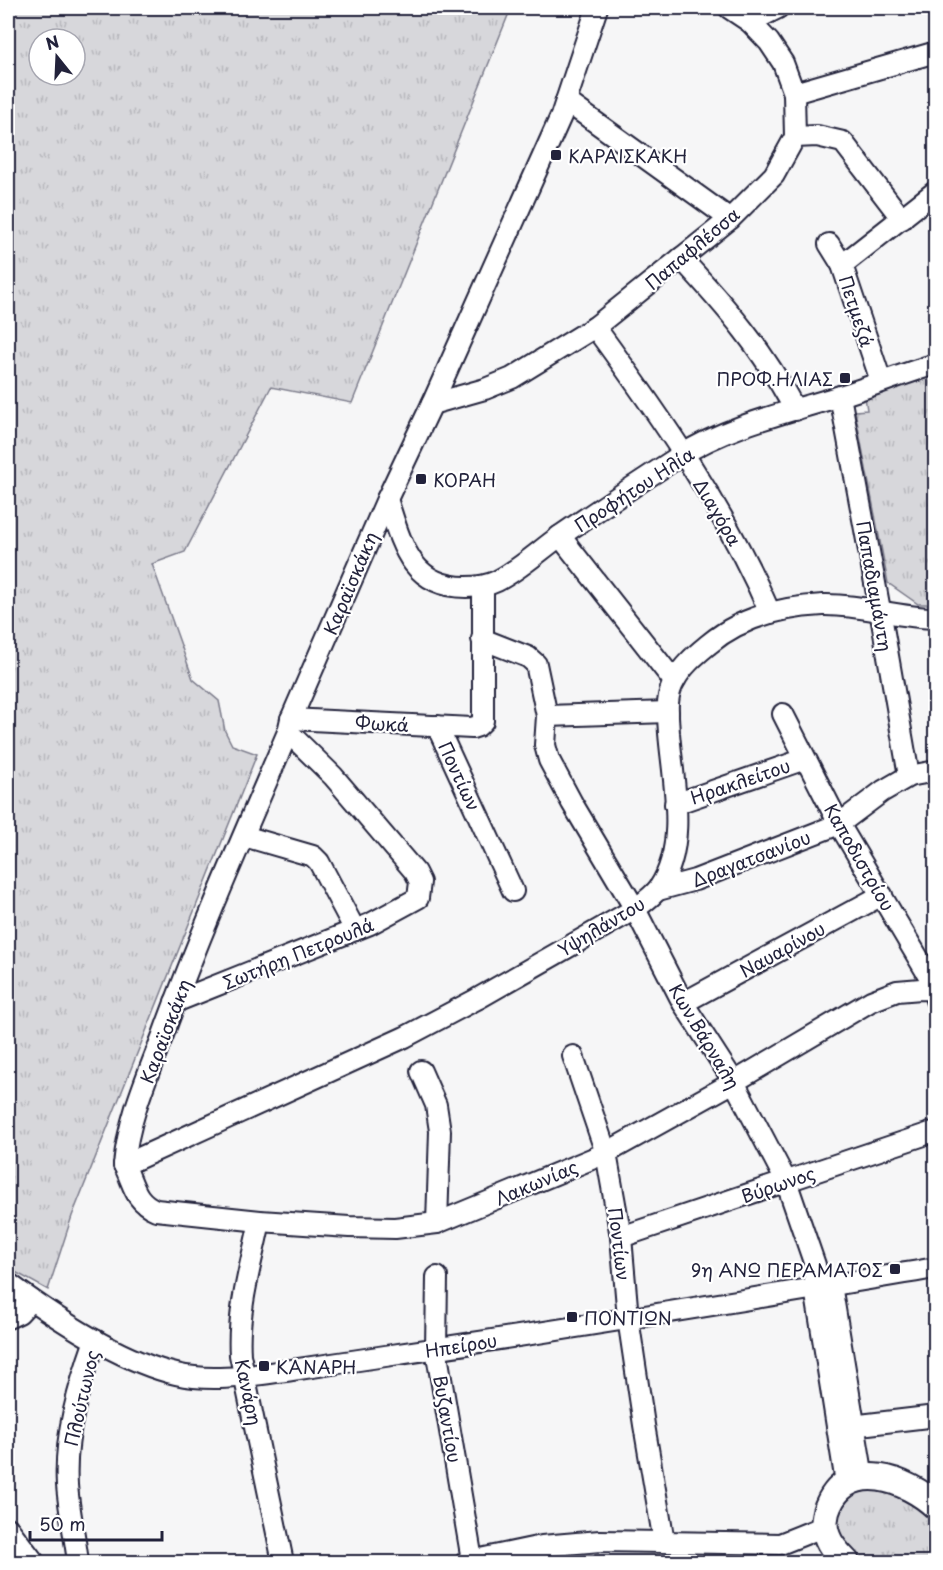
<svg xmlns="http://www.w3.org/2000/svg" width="943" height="1570" viewBox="0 0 943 1570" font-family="'Playpen Sans',sans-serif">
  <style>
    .grass { fill: url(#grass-tufts); stroke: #7c7c8b; stroke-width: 1.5; fill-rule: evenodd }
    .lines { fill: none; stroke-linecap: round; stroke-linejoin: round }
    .minor-casing { stroke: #22223b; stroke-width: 24 }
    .major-casing { stroke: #22223b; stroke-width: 30 }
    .minor { stroke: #fff; stroke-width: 20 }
    .major { stroke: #fff; stroke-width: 26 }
    .poi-dot { fill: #22223b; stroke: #fff; stroke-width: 2 }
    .labels { text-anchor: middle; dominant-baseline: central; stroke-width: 4.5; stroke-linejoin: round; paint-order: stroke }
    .poi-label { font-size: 18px; fill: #22223b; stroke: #fff; text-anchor: start }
    .street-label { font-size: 18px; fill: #22223b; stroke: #fff }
  </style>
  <defs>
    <pattern id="grass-tufts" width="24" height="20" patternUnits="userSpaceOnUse" patternTransform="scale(1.5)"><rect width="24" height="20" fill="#d7d7db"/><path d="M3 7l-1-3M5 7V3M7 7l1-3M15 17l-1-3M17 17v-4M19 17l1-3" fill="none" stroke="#b8b8bd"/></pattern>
  </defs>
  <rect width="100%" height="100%" fill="#f6f6f7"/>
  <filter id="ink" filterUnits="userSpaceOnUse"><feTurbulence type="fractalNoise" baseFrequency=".0167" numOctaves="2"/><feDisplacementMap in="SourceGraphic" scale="12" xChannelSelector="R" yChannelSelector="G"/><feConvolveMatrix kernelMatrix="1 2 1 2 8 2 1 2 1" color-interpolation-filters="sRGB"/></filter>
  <g filter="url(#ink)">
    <g class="grass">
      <path d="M8 8H511L352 403 271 387 185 552 152 564 193 679 219 701 225 731 232 745 257 754 72 1216 48 1290 8 1268ZM39 39H75V75H39Z"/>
      <path d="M935 374V604H918L888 583 855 411 867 410 865 397Z"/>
      <path d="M866 1485 903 1497 935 1521V1562H859L840 1536 836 1525 839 1503Z"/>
    </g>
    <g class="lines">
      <g class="minor-casing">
        <g id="minor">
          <path d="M750 22 778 8"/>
          <path d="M794 93 936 52"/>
          <path d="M566 101 730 219"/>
          <path d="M795 137 817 136 843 142 902 219"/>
          <path d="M829 244 842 265 881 381"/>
          <path d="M681 258C727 308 763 349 795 410"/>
          <path d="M842 265 936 191"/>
          <path d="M595 327C661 417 726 510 770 613"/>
          <path d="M840 396 880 610 909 776"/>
          <path d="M432 404 485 389 512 378 595 327 730 219 774 175 795 137 794 93 783 63 769 42 750 22 729 8"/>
          <path d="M387 499C401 542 410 587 466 587 477 587 487 586 497 581 519 570 539 551 560 536 599 509 640 482 680 456 727 426 785 413 837 397 870 387 902 374 936 364"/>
          <path d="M560 536 674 681"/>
          <path d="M482 639 528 657 536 664 547 716 545 745 549 760 572 803 635 909 683 1003 734 1082 786 1181 815 1265V1288L846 1483"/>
          <path d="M783 714 839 824 933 983 936 1000"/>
          <path d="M547 716 668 712"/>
          <path d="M291 719 472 728 478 726 483 721V587"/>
          <path d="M437 726 513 891"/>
          <path d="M675 804 805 759"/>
          <path d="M244 836 313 856 319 862 355 930"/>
          <path d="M658 890 695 880 839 824 883 791 909 776 936 771"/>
          <path d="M175 1002 370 924 418 898 420 882 415 872 333 776 288 732"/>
          <path d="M683 1003 882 895"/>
          <path d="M573 1056 606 1153 621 1237 628 1318 644 1425 664 1542"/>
          <path d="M421 1071 436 1105 440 1131 437 1223"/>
          <path d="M124 1165C128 1119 147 1077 163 1035 200 933 245 832 288 732L291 719 387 499 432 404 561 116 597 8"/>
          <path d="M124 1165 405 1037 477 999 635 909C643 903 653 896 659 888 688 845 673 782 669 733 668 715 665 696 675 680 683 665 697 654 709 644 741 617 782 607 823 605 861 604 898 618 936 618"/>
          <path d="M124 1165C134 1184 134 1201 156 1210L260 1221 349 1227 395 1228 437 1223 606 1153 734 1082 871 1001 897 991 921 989 936 990"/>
          <path d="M260 1221C251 1265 237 1310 240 1355L283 1562"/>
          <path d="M621 1237 936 1131"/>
          <path d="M437 1277 436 1349 472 1560"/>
          <path d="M8 1283C54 1317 119 1361 176 1374 214 1383 254 1375 292 1370 325 1365 359 1360 392 1355 574 1329 754 1298 936 1268"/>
          <path d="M831 1285 863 1478"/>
          <path d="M8 1318 19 1313 31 1300"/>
          <path d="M843 1427 936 1416"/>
          <path d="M8 1528 34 1562"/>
          <path d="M78 1562C75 1537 69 1511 67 1485 64 1436 79 1385 95 1340"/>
          <path d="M466 1562 542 1546 600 1541 780 1544 825 1526"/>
        </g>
      </g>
      <g class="major-casing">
        <path id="major" d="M846 1562C839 1555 830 1546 827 1536 823 1527 824 1514 829 1504 850 1458 907 1479 936 1506"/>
      </g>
      <use href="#minor" class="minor"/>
      <use href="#major" class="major"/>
    </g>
  </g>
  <g class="poi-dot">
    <rect x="550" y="149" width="12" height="12" rx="3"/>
    <rect x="839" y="372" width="12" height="12" rx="3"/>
    <rect x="415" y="473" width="12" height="12" rx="3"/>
    <rect x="889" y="1263" width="12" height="12" rx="3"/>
    <rect x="566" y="1311" width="12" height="12" rx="3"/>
    <rect x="258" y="1360" width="12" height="12" rx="3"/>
  </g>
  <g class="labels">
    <g class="poi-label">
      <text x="568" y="155">ΚΑΡΑΙΣΚΑΚΗ</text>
      <text x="833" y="378" text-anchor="end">ΠΡΟΦ.ΗΛΙΑΣ</text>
      <text x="433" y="479">ΚΟΡΑΗ</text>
      <text x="883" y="1269" text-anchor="end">9η ΑΝΩ ΠΕΡΑΜΑΤΟΣ</text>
      <text x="584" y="1317">ΠΟΝΤΙΩΝ</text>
      <text x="276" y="1366">ΚΑΝΑΡΗ</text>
    </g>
    <g class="street-label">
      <text transform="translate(692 248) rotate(-40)">Παπαφλέσσα</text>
      <text transform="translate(857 311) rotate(72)">Πετμεζά</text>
      <text transform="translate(634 489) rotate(-33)">Προφήτου Ηλία</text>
      <text transform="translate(718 512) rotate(59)">Διαγόρα</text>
      <text transform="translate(350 583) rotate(-67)">Καραϊσκάκη</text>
      <text transform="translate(875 586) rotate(80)">Παπαδιαμάντη</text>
      <text transform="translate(382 723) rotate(3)">Φωκά</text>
      <text transform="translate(460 776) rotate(65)">Ποντίων</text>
      <text transform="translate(740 781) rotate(-19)">Ηρακλείτου</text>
      <text transform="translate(860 857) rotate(60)">Καποδιστρίου</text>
      <text transform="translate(751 858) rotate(-21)">Δραγατσανίου</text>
      <text transform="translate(601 926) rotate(-31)">Υψηλάντου</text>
      <text transform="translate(782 949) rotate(-29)">Ναυαρίνου</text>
      <text transform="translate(298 953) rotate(-22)">Σωτήρη Πετρουλά</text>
      <text transform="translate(165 1031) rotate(-69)">Καραϊσκάκη</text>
      <text transform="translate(705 1036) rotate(59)">Κων.Βάρναλη</text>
      <text transform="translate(536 1182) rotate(-23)">Λακωνίας</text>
      <text transform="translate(778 1184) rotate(-19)">Βύρωνος</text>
      <text transform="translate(620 1244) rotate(83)">Ποντίων</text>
      <text transform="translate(461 1345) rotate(-9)">Ηπείρου</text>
      <text transform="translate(249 1392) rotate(78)">Κανάρη</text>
      <text transform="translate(81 1398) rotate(-77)">Πλούτωνος</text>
      <text transform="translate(448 1419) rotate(80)">Βυζαντίου</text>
    </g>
  </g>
  <rect width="943" height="1570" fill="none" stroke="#fff" stroke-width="30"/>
  <rect x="15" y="15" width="913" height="1540" fill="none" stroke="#22223b" stroke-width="2" filter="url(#ink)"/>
  <g transform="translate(57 57) rotate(342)"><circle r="28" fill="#ffffff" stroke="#a7a7b1" stroke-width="1.5"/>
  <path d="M0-4.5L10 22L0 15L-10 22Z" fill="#22223b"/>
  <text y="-9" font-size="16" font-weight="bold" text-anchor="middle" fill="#22223b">N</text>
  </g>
  <path d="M30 1531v9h132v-9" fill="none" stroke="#22223b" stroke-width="3"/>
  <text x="39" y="1531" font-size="18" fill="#22223b" stroke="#ffffff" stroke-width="4.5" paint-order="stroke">50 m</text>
</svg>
